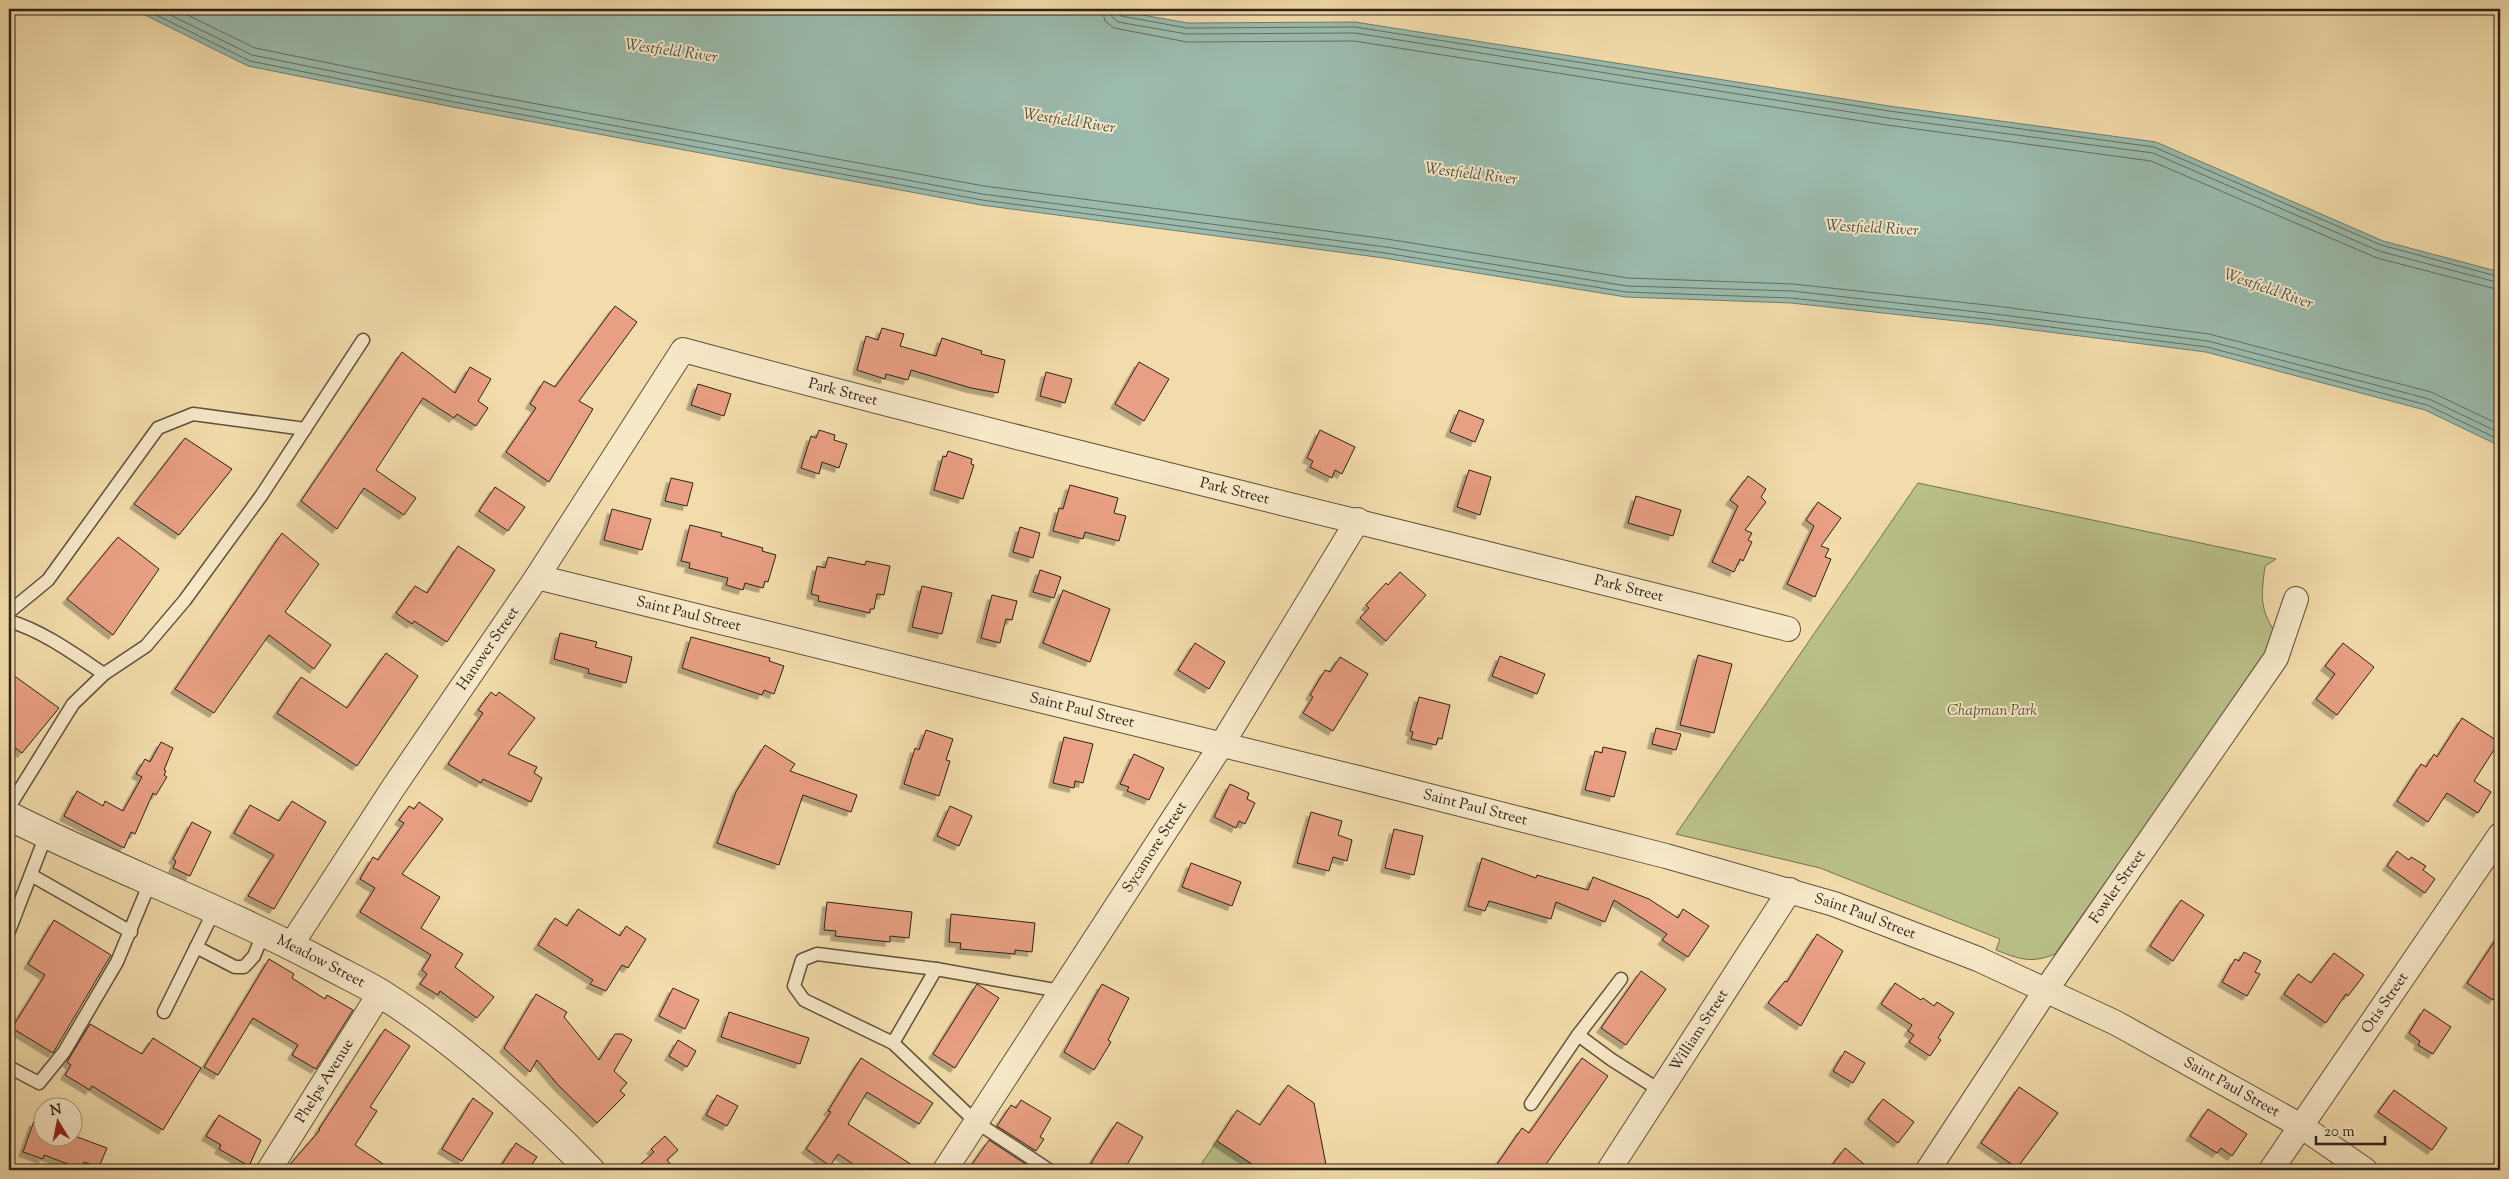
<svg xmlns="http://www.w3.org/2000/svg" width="2509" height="1179" viewBox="0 0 2509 1179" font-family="'Sorts Mill Goudy',serif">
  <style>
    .green { fill: #bac089; stroke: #747052 }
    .water { fill: #9bbbad; stroke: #6f7d72 }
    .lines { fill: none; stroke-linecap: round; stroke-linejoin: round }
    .shore { stroke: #646e64; stroke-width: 1 }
    .building { fill: #e99f83; stroke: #2d211a; filter: url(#shadow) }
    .service-casing { stroke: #5e503e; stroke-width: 15 }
    .minor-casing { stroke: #5e503e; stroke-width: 26 }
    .tertiary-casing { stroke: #5e503e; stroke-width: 30 }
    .service { stroke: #f7e8c8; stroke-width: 12 }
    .minor { stroke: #f7e8c8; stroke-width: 24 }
    .tertiary { stroke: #f7e8c8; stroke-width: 28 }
    .labels { text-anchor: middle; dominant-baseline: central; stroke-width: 4; stroke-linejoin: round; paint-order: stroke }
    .street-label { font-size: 15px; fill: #2d211a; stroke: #f7e8c8 }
    .park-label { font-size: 15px; font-style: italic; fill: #57513b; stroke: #f7e8c8 }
    .water-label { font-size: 16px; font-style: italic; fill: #4e4f46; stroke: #f7e8c8 }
  </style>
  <defs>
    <filter id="shadow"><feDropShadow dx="-4.5" dy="4.5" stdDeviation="0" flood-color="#0004"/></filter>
  </defs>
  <rect width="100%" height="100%" fill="#f3dcab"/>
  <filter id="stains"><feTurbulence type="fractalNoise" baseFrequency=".004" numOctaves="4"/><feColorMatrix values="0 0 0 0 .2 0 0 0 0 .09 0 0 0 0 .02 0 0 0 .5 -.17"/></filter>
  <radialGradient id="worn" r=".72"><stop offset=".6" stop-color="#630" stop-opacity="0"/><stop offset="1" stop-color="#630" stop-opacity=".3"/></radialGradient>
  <g class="green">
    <path d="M1918 483 2276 559 2265 566C2261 599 2259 608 2278 637L2055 954C2031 964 2019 959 1996 950L2000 939 1820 868 1676 834Z"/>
    <path d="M1217 1141 1261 1170H1197Z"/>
  </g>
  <path class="water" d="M133 9H1108L1188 23 1355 22 1889 106 2156 142 2383 241 2500 272V446L2425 410 2206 352 1994 325 1791 303 1626 297 1384 258 981 205 458 108 248 66Z"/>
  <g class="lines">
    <g class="shore">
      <path d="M144 9 250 61 459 103 982 200 1385 253 1626 292 1791 298 1995 320 2207 347 2427 405 2500 440"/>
      <path d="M158 9 252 55 460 97 982 194 1386 247 1627 286 1792 291 1995 314 2208 341 2429 399 2500 433"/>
      <path d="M175 9 255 48 461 90 984 186 1387 239 1628 278 1793 284 1996 306 2209 334 2431 392 2500 425"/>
      <path d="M1102 9 1105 21 1114 28 1187 42 1354 41 1887 125 2151 161 2377 258 2500 290"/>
      <path d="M1110 9 1112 17 1118 22 1187 34 1355 33 1888 118 2153 153 2379 251 2500 283"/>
      <path d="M1116 9 1117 13 1121 16 1187 28 1355 27 1889 111 2154 147 2381 245 2500 277"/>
    </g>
  </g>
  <g class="building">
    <path d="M615 306 637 322 579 401 593 409 549 482 506 452 536 408 530 404 544 381 555 387Z"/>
    <path d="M882 328 904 334 900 346 936 356 942 338 982 351 981 354 1005 360 998 393 971 388 911 370 908 380 886 374 885 379 857 370 866 336 878 340Z"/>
    <path d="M402 352 455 393 470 367 491 379 478 401 488 408 476 426 457 414 454 418 423 398 376 470 416 498 404 515 364 488 337 529 301 501Z"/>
    <path d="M1139 362 1169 379 1144 421 1115 404Z"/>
    <path d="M1046 372 1072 379 1065 403 1040 396Z"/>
    <path d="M698 384 731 394 724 416 691 405Z"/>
    <path d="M1459 410 1484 420 1475 442 1450 432Z"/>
    <path d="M819 430 835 435 834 440 847 444 839 468 822 462 819 474 801 468 811 436 816 438Z"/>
    <path d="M1320 430 1355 447 1342 474 1335 470 1332 478 1310 467 1313 461 1307 458Z"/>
    <path d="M185 438 232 469 179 535 134 504Z"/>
    <path d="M948 451 972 459 971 464 974 465 963 499 934 490 943 456 946 457Z"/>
    <path d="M1469 470 1491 477 1480 515 1457 507Z"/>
    <path d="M1748 476 1766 489 1761 497 1766 502 1745 530 1752 533 1748 540 1752 542 1743 561 1740 559 1734 572 1712 562 1738 506 1730 500Z"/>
    <path d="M671 478 693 483 687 506 665 501Z"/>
    <path d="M1070 485 1118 498 1114 513 1126 516 1119 541 1085 532 1083 539 1053 531 1059 508 1063 509Z"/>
    <path d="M495 487 525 507 508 531 479 511Z"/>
    <path d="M1636 496 1681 510 1673 536 1628 523Z"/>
    <path d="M1818 502 1841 518 1821 546 1829 549 1825 557 1831 559 1815 597 1787 584 1814 526 1806 520Z"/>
    <path d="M612 509 651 519 642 550 604 540Z"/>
    <path d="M690 525 722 533 721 536 763 548 762 551 776 555 768 582 765 581 763 588 745 583 743 590 726 585 728 578 689 568 690 563 681 561Z"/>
    <path d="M1020 527 1040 533 1033 558 1013 552Z"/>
    <path d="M282 533 319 564 285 612 331 645 314 669 269 635 214 713 175 689Z"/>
    <path d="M118 537 159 569 113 635 67 599Z"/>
    <path d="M458 546 495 570 447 642 414 621 412 624 396 613 415 586 427 593Z"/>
    <path d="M828 557 865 565 866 561 890 566 884 595 877 594 874 609H870V613L818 601 819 596 811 594 817 566 825 568Z"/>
    <path d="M1040 570 1061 577 1054 598 1033 592Z"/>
    <path d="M1400 572 1426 595 1386 641 1360 618 1369 608 1366 605 1386 583 1388 585Z"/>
    <path d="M922 586 952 593 942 634 912 627Z"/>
    <path d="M1063 590 1110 609 1090 662 1043 643Z"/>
    <path d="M992 595 1017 601 1012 620 1006 619 1000 643 981 638Z"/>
    <path d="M560 633 597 642 595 647 632 657 626 683 588 673 589 669 554 659Z"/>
    <path d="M691 637 770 658 769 661 784 666 774 694 764 690 762 695 682 668Z"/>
    <path d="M1195 643 1225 662 1209 689 1178 670Z"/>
    <path d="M2343 643 2374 667 2337 715 2316 699 2335 674 2325 666Z"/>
    <path d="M386 653 418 676 357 766 277 713 301 677 347 708Z"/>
    <path d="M1698 655 1732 664 1714 733 1680 725Z"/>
    <path d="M1500 656 1545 674 1537 694 1492 676Z"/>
    <path d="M1340 657 1368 674 1333 731 1303 713 1313 697 1310 695 1325 670 1330 672Z"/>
    <path d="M9 672 59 708 22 753 9 743Z"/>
    <path d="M491 692 496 696 499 692 535 718 508 754 537 767 534 773 542 778 531 802 483 779 481 783 448 764 483 713 478 710Z"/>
    <path d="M1419 697 1450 705 1442 739 1438 738 1436 745 1411 739 1413 732 1410 731Z"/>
    <path d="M2462 718 2499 742 2474 781 2491 792 2478 813 2447 793 2428 822 2397 801 2421 764 2426 767 2434 754 2437 757Z"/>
    <path d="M1656 728 1681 734 1676 750 1652 744Z"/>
    <path d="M926 730 953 739 946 760 950 761 939 796 904 784 915 748 919 750Z"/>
    <path d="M1064 737 1093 744 1083 783 1075 781 1074 788 1053 783Z"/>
    <path d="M161 742 173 748 164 770 166 771 164 775 167 777 156 795 153 793 135 834 131 832 124 848 64 816 77 791 103 806 105 801 123 811 142 777 136 774 145 759 150 762Z"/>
    <path d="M765 745 795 764 790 771 857 795 851 812 803 795 779 865 717 843 736 792Z"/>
    <path d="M1603 747 1626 752 1614 797 1585 790 1595 751 1602 753Z"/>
    <path d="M1134 754 1164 768 1149 800 1127 791 1129 787 1120 784Z"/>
    <path d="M1230 784 1249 793 1247 799 1255 803 1245 824 1239 821 1236 828 1214 817Z"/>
    <path d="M292 801 326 822 274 909 248 896 274 855 234 833 250 805 279 821Z"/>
    <path d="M419 802 443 819 402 874 440 897 421 928 463 954 455 967 494 997 477 1018 440 991 438 995 420 984 427 974 422 970 431 955 360 912 375 888 360 879 373 857 378 860 404 823 399 820 409 806 414 809Z"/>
    <path d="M950 806 972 816 959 846 937 836Z"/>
    <path d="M1311 812 1342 821 1338 835 1352 840 1347 861 1333 857 1329 871 1297 863Z"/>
    <path d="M192 822 211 832 190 876 173 868 176 861 173 859Z"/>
    <path d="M1394 829 1423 836 1414 875 1385 868Z"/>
    <path d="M2397 851 2409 860 2411 857 2426 866 2423 870 2435 879 2425 893 2387 866Z"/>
    <path d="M1482 858 1536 878 1537 875 1588 890 1593 877 1649 899 1678 918 1683 909 1709 926 1688 957 1662 940 1667 934 1614 900 1605 922 1556 902 1551 919 1489 901 1485 911 1468 906Z"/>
    <path d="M1191 863 1241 882 1232 906 1182 887Z"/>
    <path d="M2181 900 2204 915 2173 961 2150 946Z"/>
    <path d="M827 902 912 912 909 938 890 936V942L835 936 836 931 824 930Z"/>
    <path d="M578 909 620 936 626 926 646 939 628 968 622 965 606 991 590 984 593 980 538 945 555 918 567 926Z"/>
    <path d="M951 914 1035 923 1032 952 1015 950V954L960 949 961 943 949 942Z"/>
    <path d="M54 920 111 955 53 1053 12 1028 45 975 28 964Z"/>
    <path d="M2500 933V989L2493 1000 2467 983Z"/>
    <path d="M1817 934 1843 951 1801 1026 1768 1003 1785 981 1787 982Z"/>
    <path d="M2244 952 2261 961 2255 972 2260 974 2247 996 2222 982 2235 959 2239 961Z"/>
    <path d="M2334 953 2364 975 2348 996 2346 994 2326 1023 2284 994 2298 974 2311 983Z"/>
    <path d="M269 959 294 974 292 978 325 999 327 995 353 1010 316 1069 292 1055 298 1045 253 1018 218 1075 204 1067Z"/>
    <path d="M1641 971 1666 989 1626 1045 1601 1028Z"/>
    <path d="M1895 983 1921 1000 1923 998 1934 1006 1937 1002 1954 1013 1938 1038 1941 1040 1930 1056 1909 1042 1914 1035 1908 1031 1912 1025 1881 1004Z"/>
    <path d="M977 984 999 998 955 1068 933 1054Z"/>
    <path d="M1102 984 1129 998 1108 1040 1111 1042 1094 1070 1064 1052Z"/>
    <path d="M673 988 699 1000 685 1029 659 1016Z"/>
    <path d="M536 994 567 1012 564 1017 599 1060 615 1034H622L632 1040 614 1071 627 1083 620 1091 625 1095 597 1123 558 1085 537 1060 530 1072 504 1048Z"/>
    <path d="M2424 1009 2451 1027 2433 1054 2418 1045 2420 1041 2409 1033Z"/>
    <path d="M729 1012 809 1038 800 1064 721 1037Z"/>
    <path d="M90 1024 142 1054 153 1038 201 1068 163 1130 92 1086 90 1090 65 1075 71 1065 67 1062Z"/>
    <path d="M385 1029 410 1046 370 1107 377 1111 355 1145 392 1170H285L320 1130 319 1129Z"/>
    <path d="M678 1040 696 1051 687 1067 669 1056Z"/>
    <path d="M1845 1051 1865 1063 1853 1083 1833 1071Z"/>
    <path d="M861 1058 933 1103 919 1124 867 1092 848 1124 920 1170H862L838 1154 830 1166 806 1149 831 1112 828 1111Z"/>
    <path d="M1582 1058 1608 1076 1542 1170H1493L1522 1128 1529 1133Z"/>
    <path d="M1288 1085 1314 1103 1327 1170H1261L1217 1141 1237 1110 1260 1125Z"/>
    <path d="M2019 1087 2058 1113 2017 1168 1981 1143Z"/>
    <path d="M2394 1090 2447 1128 2432 1150 2378 1112Z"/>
    <path d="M717 1095 738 1106 727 1126 706 1115Z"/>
    <path d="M473 1098 493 1113 462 1161 442 1149Z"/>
    <path d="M1883 1099 1914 1122 1898 1143 1868 1119Z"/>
    <path d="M1021 1100 1051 1118 1040 1137 1044 1139 1036 1151 997 1126 1011 1105 1016 1108Z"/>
    <path d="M2208 1109 2247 1134 2232 1156 2221 1148 2217 1153 2190 1136Z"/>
    <path d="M219 1115 261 1140 249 1166 219 1149 221 1145 206 1136Z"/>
    <path d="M34 1121 42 1124V1136L72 1135 107 1148 99 1167 84 1162 81 1169 44 1155 43 1159 23 1152Z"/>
    <path d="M1117 1122 1143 1137 1124 1170H1102L1091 1163Z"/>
    <path d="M665 1136 678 1150 667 1160 676 1170H634L654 1152 651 1149Z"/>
    <path d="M989 1140 1027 1165 1023 1170H968Z"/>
    <path d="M516 1143 537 1157 528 1170H498Z"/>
    <path d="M1845 1148 1871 1170H1828Z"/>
  </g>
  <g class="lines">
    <g class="service-casing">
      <g id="service">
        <path d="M9 612 48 580 158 428 193 414 305 429"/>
        <path d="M9 621C43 631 74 654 104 674L73 704 9 807"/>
        <path d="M104 674 146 646 185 600 261 496 363 340"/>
        <path d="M31 875 131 932"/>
        <path d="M9 931 46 835"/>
        <path d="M196 947 235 967H244L254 956 264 932"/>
        <path d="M1621 979 1578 1035 1612 1060 1661 1091"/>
        <path d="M164 1012 215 909"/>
        <path d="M893 1043 936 969"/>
        <path d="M9 1067 39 1083 64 1052 117 962 151 880"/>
        <path d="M1531 1104 1578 1035"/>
        <path d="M1049 1170 976 1122 893 1043 804 1000 794 986 802 960 817 954 936 969 1060 991"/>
      </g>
    </g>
    <g class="minor-casing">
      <g id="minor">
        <path id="s1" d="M537 577 1362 779 1666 856 1834 904 1978 959 2116 1023 2301 1126 2365 1170"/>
        <path id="s2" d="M291 945 393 788 537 577 683 350C1049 449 1420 535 1788 629"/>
        <path id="s3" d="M269 1170 380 993"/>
        <path id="s4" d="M945 1170 1222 744 1358 520"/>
        <path id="s5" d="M1609 1170 1790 890"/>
        <path id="s6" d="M1928 1170 2046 990 2276 658 2296 599"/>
        <path id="s7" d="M2271 1170 2500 835"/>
      </g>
    </g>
    <g class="tertiary-casing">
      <g id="tertiary">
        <path id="s8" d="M9 816C112 868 221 908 324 963 342 973 362 982 380 993 455 1040 529 1107 590 1170"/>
      </g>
    </g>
    <use href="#service" class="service"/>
    <use href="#minor" class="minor"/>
    <use href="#tertiary" class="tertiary"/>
  </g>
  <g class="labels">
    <g class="street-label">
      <text stroke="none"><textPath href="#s2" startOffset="878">Park Street</textPath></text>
      <text stroke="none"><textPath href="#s2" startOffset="1282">Park Street</textPath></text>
      <text stroke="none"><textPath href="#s2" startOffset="1688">Park Street</textPath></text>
      <text stroke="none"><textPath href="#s1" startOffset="156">Saint Paul Street</textPath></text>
      <text stroke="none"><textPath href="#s2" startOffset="356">Hanover Street</textPath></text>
      <text stroke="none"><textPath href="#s1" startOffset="561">Saint Paul Street</textPath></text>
      <text stroke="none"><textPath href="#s1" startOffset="966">Saint Paul Street</textPath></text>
      <text stroke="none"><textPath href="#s4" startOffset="385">Sycamore Street</textPath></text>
      <text stroke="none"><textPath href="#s6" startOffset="341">Fowler Street</textPath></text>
      <text stroke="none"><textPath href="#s1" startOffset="1371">Saint Paul Street</textPath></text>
      <text stroke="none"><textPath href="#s8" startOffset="344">Meadow Street</textPath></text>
      <text stroke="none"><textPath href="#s7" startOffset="202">Otis Street</textPath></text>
      <text stroke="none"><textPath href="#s5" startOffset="166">William Street</textPath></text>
      <text stroke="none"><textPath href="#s3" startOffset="105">Phelps Avenue</textPath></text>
      <text stroke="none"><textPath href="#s1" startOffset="1776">Saint Paul Street</textPath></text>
    </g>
    <g class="park-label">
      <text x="1992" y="711">Chapman Park</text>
    </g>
    <g class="water-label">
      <text transform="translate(671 52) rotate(8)">Westfield River</text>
      <text transform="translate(1069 122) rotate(9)">Westfield River</text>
      <text transform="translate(1471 175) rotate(7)">Westfield River</text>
      <text transform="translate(1872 229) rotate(3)">Westfield River</text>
      <text transform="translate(2268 290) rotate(19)">Westfield River</text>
    </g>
  </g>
  <rect width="2509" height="1179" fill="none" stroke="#f3dcab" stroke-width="30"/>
  <rect x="10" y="10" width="2489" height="1159" fill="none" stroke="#2d211a" stroke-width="2.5"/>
  <rect x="15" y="15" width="2479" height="1149" fill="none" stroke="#2d211a"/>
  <g transform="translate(58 1122) rotate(350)"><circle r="24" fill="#f7e8c8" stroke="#a69882"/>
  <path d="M0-4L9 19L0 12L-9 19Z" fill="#8f2418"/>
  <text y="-8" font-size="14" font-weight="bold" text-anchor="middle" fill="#2d211a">N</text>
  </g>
  <path d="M2316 1136v8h69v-8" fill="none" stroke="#2d211a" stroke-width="2.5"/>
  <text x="2324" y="1136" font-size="15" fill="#2d211a" stroke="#f7e8c8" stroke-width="4" paint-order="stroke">20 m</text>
  <rect width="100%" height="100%" filter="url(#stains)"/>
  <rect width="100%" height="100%" fill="url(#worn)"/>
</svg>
